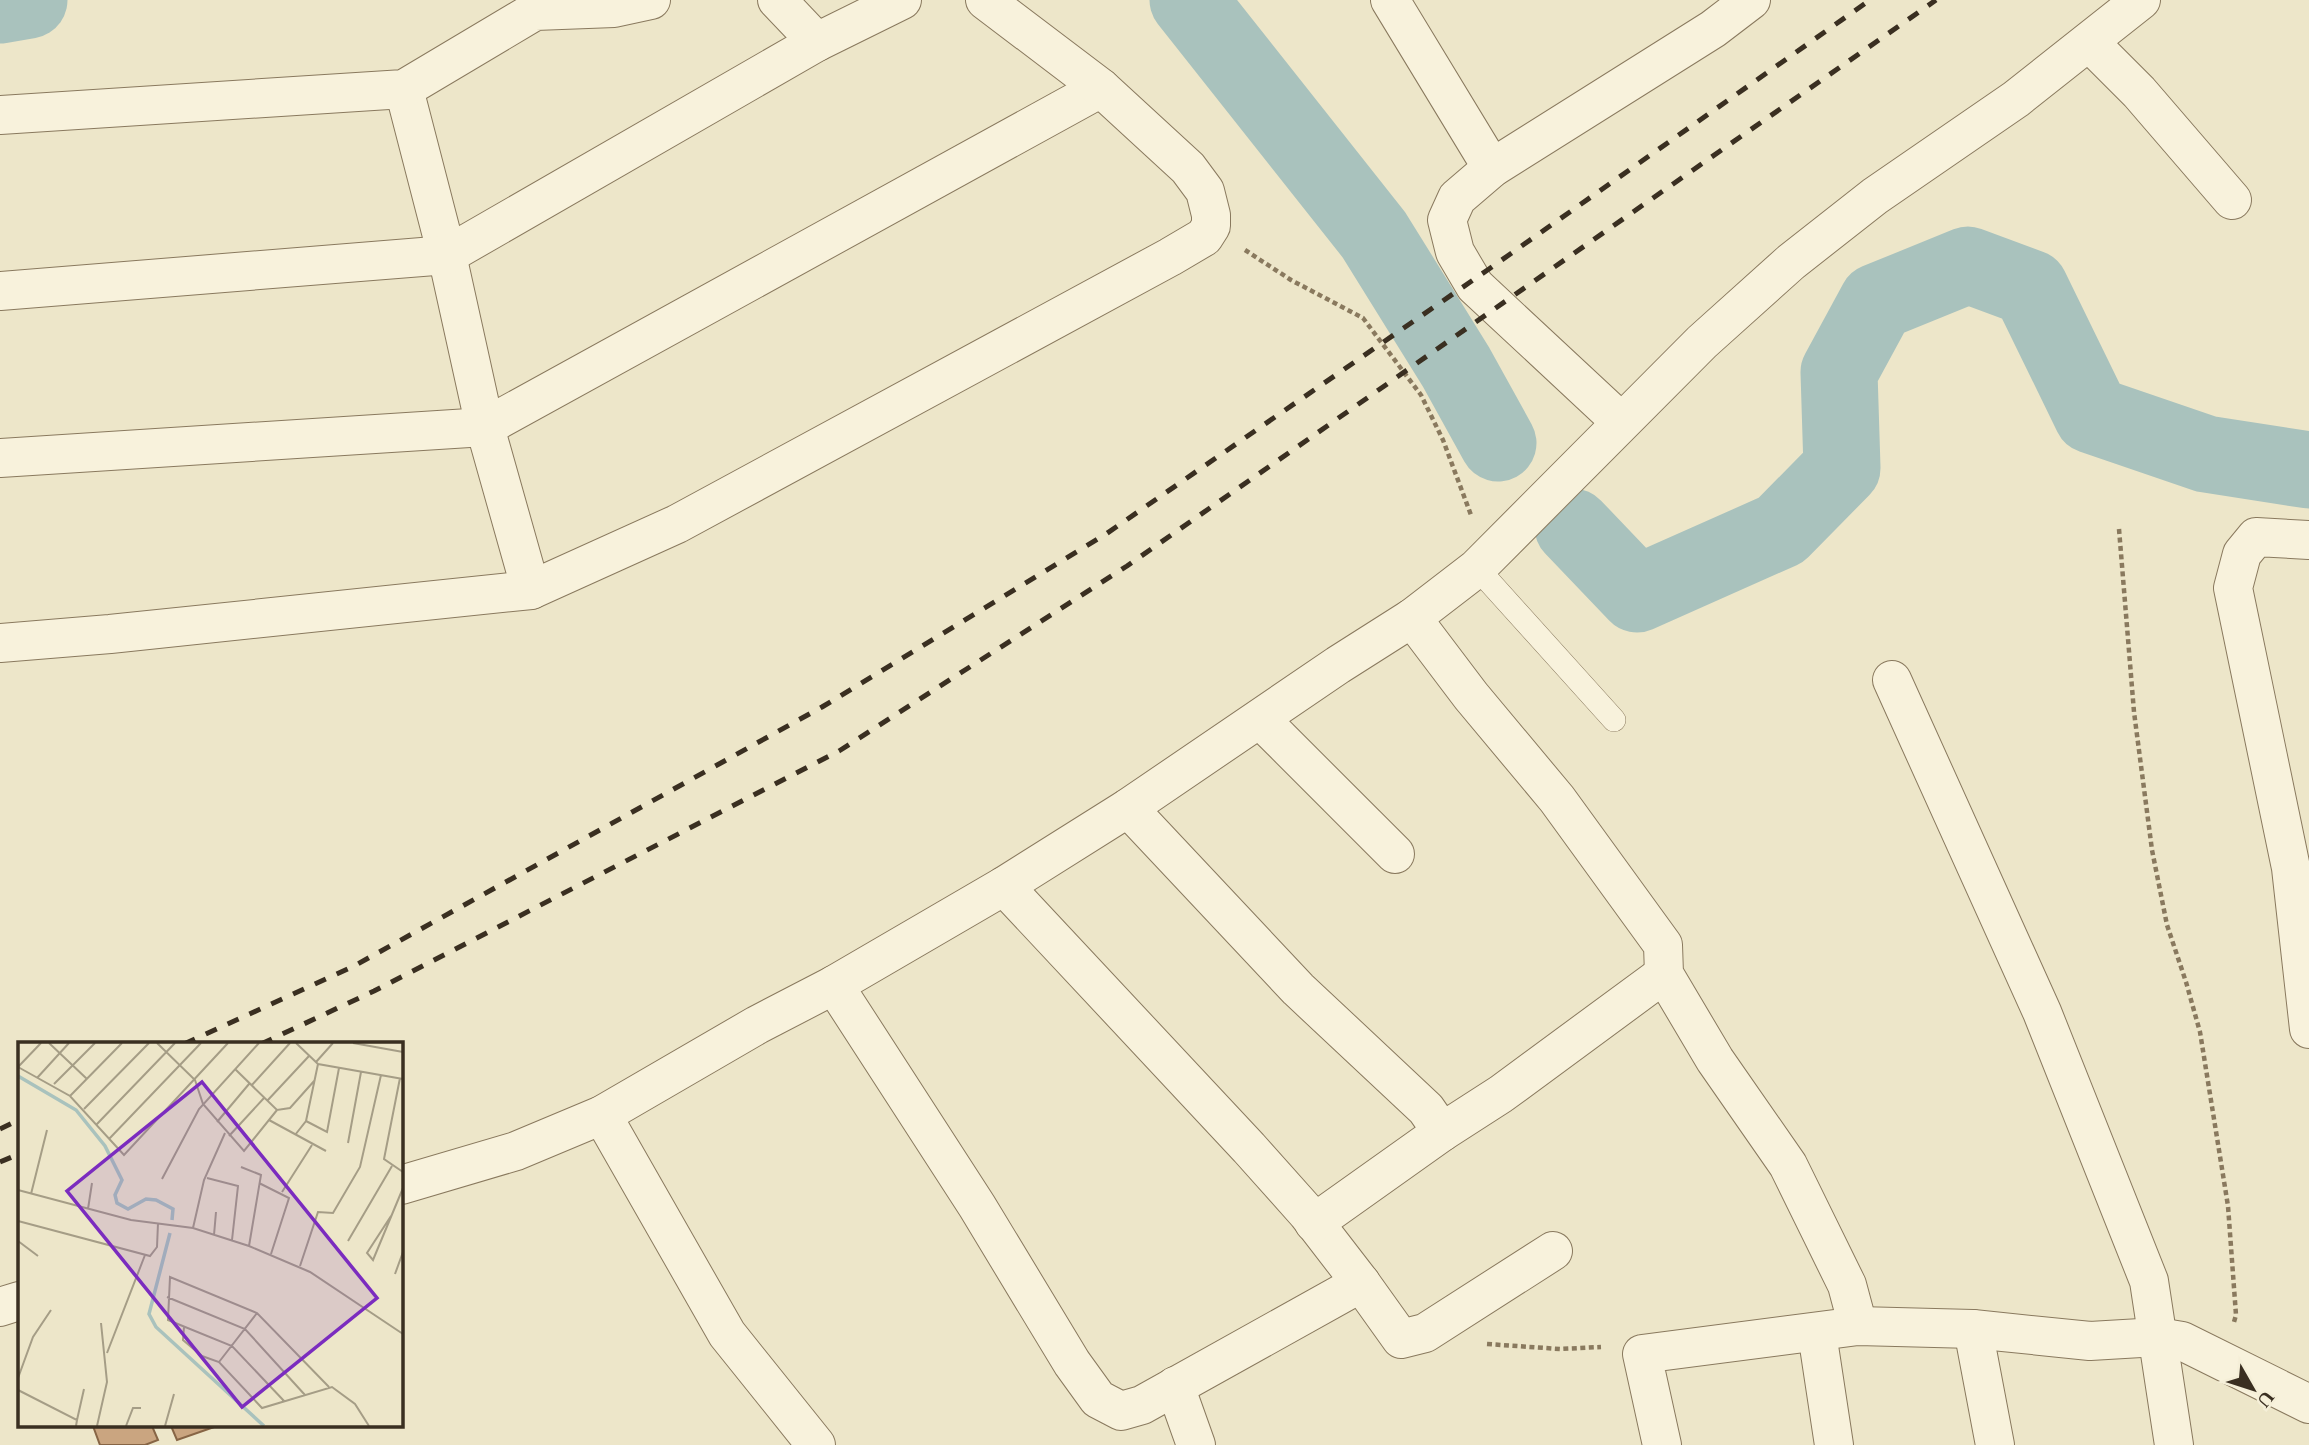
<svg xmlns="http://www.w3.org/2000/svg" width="2309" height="1445" viewBox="0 0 2309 1445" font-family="Spectral,serif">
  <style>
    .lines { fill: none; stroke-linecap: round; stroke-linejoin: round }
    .river { stroke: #a9c2bd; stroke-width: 77 }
    .building { fill: #caa580; stroke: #876545; stroke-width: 2 }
    .service-casing { stroke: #89795e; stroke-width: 24 }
    .minor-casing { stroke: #89795e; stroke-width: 40 }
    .path { stroke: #89795e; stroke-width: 4.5; stroke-dasharray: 5 3.5; stroke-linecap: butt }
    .service { stroke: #f8f2dc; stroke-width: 23 }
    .minor { stroke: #f8f2dc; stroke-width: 38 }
    .rail { stroke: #3a2f21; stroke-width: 5; stroke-dasharray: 12 12; stroke-linecap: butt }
    .inset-river { fill: none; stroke: #a9c2bd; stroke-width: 3.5 }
    .inset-road { fill: none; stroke: #a59d86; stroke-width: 2 }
    .view { fill: #7b2cbf; fill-opacity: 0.15; stroke: #7b2cbf; stroke-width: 3.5 }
    .inset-edge { fill: none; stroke: #3a2f21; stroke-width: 3.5 }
  </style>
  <rect width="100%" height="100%" fill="#ede6c9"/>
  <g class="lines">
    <g class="river">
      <path d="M1188 0 1374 235 1456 367 1498 443"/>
      <path d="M0 5 29 0"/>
      <path d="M1573 527 1637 594 1781 530 1842 468 1839 372 1877 302 1968 265 2030 288 2092 415 2206 454 2309 470"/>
    </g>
  </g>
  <g class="building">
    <path d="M93 1426H152L158 1440 145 1445H100Z"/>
    <path d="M171 1426H217L177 1440Z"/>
  </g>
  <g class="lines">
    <g class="service-casing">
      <path id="service" d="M1477 568 1614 720"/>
    </g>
    <g class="minor-casing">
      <g id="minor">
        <path d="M777 0 817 42"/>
        <path d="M1390 0 1492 168"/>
        <path d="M2089 42 2139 92 2232 200"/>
        <path d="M404 89 447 255 485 427 531 590"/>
        <path d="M0 115 404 89 535 11 614 8 651 0"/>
        <path d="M0 291 447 255 817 42 902 0"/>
        <path d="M1621 422 1475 286 1455 252 1447 220 1457 198 1492 168 1713 29 1751 0"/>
        <path d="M0 458 485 427 1101 88"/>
        <path d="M2309 540 2256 537 2242 554 2233 588 2291 868 2309 1029"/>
        <path d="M1412 618 1471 696 1557 799 1663 945 1664 974 1715 1060 1788 1165 1847 1285 1858 1326"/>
        <path d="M0 643 110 634 531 590 677 524 1170 257 1204 237 1211 226V215L1205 191 1188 168 1101 88 985 0"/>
        <path d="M1892 680 2042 1012 2149 1281 2174 1445"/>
        <path d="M1260 719 1395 854"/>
        <path d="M1128 808 1298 989 1426 1109 1442 1132 1501 1094 1664 974"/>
        <path d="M1004 886 1249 1148 1307 1213 1361 1283 1401 1339 1425 1333 1553 1251"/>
        <path d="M834 985 977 1206 1072 1363 1098 1399 1121 1411 1142 1405 1361 1283"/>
        <path d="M602 1115 727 1334 816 1445"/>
        <path d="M401 1185 516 1151 602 1115 757 1025 834 985 1004 886 1128 808 1338 665 1412 618 1477 568 1702 342 1791 262 1875 196 2016 99 2141 0"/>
        <path d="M1314 1223 1442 1132"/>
        <path d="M0 1307 19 1301"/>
        <path d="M1973 1329 1995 1445"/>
        <path d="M1817 1333 1834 1445"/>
        <path d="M1175 1386 1196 1445"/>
        <path d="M1662 1445 1642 1354 1858 1326 1973 1329 2090 1341 2158 1337 2182 1341 2309 1404"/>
      </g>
    </g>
    <g class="path">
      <path d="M1245 250 1291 280 1363 318 1421 395 1443 440 1471 515"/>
      <path d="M2119 529 2134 712 2152 850 2167 925 2186 982 2200 1032 2228 1206 2236 1315 2234 1322"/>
      <path d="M1487 1344 1560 1349 1601 1347"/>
    </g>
    <use href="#service" class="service"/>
    <use href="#minor" class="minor"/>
    <g class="rail">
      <path d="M184 1044 354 966 822 707 1106 534 1489 269 1870 0"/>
      <path d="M261 1044 374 991 839 751 1127 566 1936 0"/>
      <path d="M0 1129 19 1120"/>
      <path d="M0 1162 19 1154"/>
    </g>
  </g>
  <g transform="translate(18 1042)">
    <rect width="385" height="385" fill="#ede6c9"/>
    <path class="inset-river" d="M0 34 58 68 87 104 104 138 97 153 99 161 110 167 128 157 138 158 155 167 154 178M152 191 131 272 138 285 246 384"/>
    <path class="inset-road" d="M31 1 69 37M139 1 177 38 185 62 226 109 259 68M278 1 300 22 385 37M335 1 385 10M298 20 315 1M0 25 52 54 106 113 210 1M0 25 23 1M217 27 259 68 272 66 297 38M19 36 51 1M382 36 366 117 385 130M36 42 77 1M233 44 272 1M52 54 104 1M249 59 291 14M66 67 131 1M251 78 308 109M288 79 309 90 321 26M199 80 231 42M79 82 157 1M277 93 288 79 300 22M211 94 246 56M91 97 183 1M330 101 343 30M223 125 243 133 231 204M189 136 220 144 214 198M144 137 181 67 241 1M241 141 271 156 253 212M0 148 113 178 175 186 231 204 292 230 385 292M264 150 294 103M13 152 29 88M70 167 74 141M373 174 349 211 355 218 385 146M0 179 132 214 139 205 140 181M175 186 186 138 207 91M196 193 198 170M0 199 20 214M330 199 374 124M282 224 300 170 315 171 342 125 363 33M377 232 385 210M149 255 227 287 287 353M166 285 165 298 184 314 201 320 244 366 314 345 337 362 351 384M89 311 127 213M201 320 239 271M0 336 15 295 33 268M0 348 59 378 58 384M267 360 214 304 150 278 152 235 239 271 311 345M59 378 66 347M79 384 89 340 83 281M108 384 115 366H123M147 384 156 352"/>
    <path class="view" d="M184 40 359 256 224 365 49 149Z"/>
    <rect width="385" height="385" class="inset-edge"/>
  </g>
  <g transform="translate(2253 1389) rotate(129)" stroke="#f5efd8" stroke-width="5" paint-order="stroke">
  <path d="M0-5L12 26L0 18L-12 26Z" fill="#3a2f21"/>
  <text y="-10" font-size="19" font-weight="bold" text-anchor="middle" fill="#3a2f21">U</text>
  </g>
</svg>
